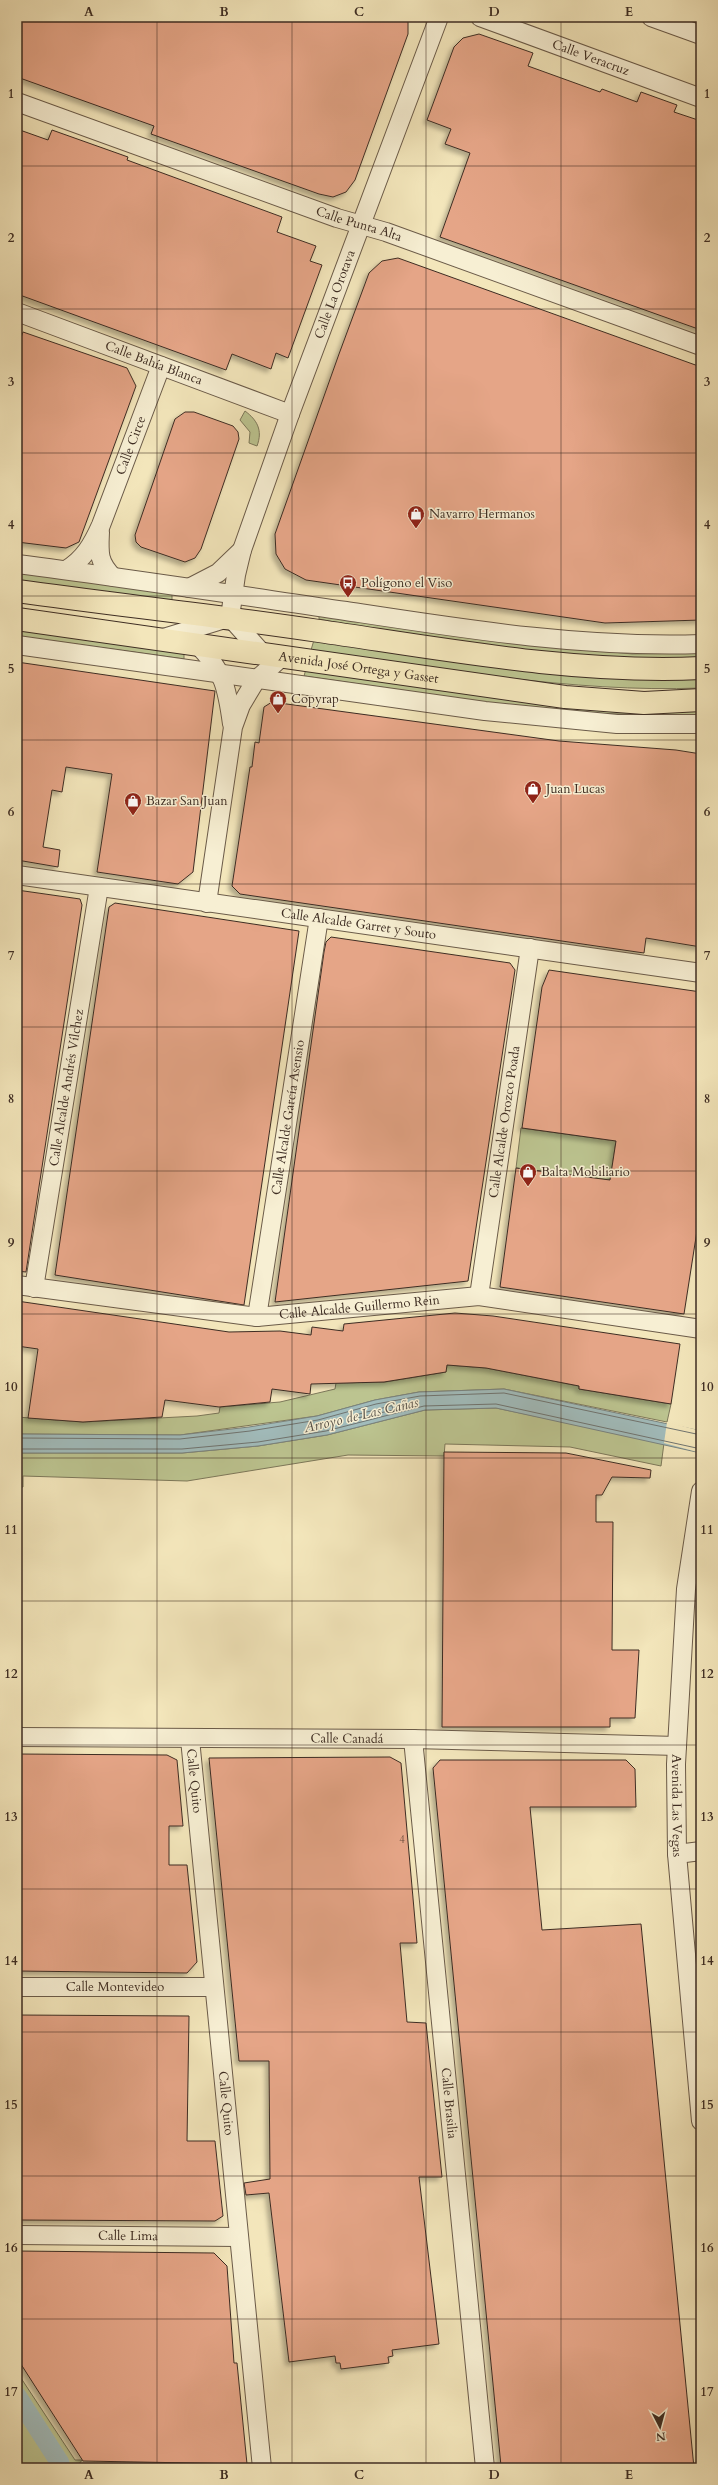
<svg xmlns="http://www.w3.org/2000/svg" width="718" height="2485" viewBox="0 0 718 2485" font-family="Cardo,serif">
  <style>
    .green { fill: #bcc490; stroke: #7d785a }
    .water { fill: #a1bcbc; stroke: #79837f }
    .pier { fill: #f3e6bb }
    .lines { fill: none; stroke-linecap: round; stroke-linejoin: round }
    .shore { stroke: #707470; stroke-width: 1 }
    .canal { stroke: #a1bcbc; stroke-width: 19 }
    .building { fill: #e5a587; stroke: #3e2d23; filter: url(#shadow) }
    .minor-casing { stroke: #6b5b49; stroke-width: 20 }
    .major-casing { stroke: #3e2d23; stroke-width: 24 }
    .minor { stroke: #f7efd3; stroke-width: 18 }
    .major { stroke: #f3e6bb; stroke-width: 22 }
    .grid { fill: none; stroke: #3e2d23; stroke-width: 1; stroke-opacity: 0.55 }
    .labels { text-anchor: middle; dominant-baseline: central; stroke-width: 3; stroke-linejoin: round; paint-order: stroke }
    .number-label { font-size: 11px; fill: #684b3c }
    .street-label { font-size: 13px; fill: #3e2d23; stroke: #f7efd3 }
    .poi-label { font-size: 13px; fill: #3e2d23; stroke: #f7efd3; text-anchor: start }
    .water-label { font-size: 14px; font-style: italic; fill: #575149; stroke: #f7efd3 }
    .neatline { fill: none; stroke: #3e2d23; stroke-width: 1.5 }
    .grid-label { font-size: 13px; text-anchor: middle; font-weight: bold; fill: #3e2d23 }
  </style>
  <defs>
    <filter id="shadow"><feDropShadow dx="-3.5" dy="3.5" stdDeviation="2" flood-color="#0004"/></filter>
  </defs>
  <rect width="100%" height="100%" fill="#f3e6bb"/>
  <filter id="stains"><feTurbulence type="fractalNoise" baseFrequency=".005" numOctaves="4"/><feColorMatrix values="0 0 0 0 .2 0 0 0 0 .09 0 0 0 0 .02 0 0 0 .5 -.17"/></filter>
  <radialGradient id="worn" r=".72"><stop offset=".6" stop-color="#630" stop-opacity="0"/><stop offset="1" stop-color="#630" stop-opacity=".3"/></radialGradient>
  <g class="green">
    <path d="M245 411C257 420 263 430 257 446L249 443 250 432 240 420Z"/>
    <path d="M17 572 172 594V601L17 580Z"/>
    <path d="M319 614 593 650 632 654 701 653V660C573 659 444 643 319 619Z"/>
    <path d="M17 629 184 653V659L17 636Z"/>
    <path d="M314 640 579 676 701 679V688C570 693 440 668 311 650Z"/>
    <path d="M306 669 701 708V716L587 713 518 707 304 676Z"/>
    <path d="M521 1128 616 1141 610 1180 516 1168Z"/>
    <path d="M447 1365 486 1368 579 1386V1389L671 1404 667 1422 504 1389 419 1392 375 1400 317 1416 180 1435 17 1434V1417L83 1422 197 1416 219 1413 220 1407 280 1402 335 1389 336 1383 385 1382 446 1372Z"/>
    <path d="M496 1408 664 1443 661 1466 570 1447 445 1444 444 1456 348 1455 187 1481 23 1476V1487H17V1453H182L258 1446 327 1435 425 1410Z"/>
    <path d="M17 2372 75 2460H82L76 2468H27L17 2461Z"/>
  </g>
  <path class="water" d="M504 1389 701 1431V1453L496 1408 425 1410 327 1435 258 1446 182 1453H17V1434L180 1435 249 1427 317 1416 375 1400 419 1392Z"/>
  <path class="pier" d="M667 1422 701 1431V1453L664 1443Z"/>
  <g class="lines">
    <g class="shore">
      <path d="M392 1406 393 1410 353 1419 350 1418 352 1416Z"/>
      <path d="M17 1438 180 1439 250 1431 318 1420 376 1404 420 1396 504 1393 701 1435"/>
      <path d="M17 1449H182L258 1442 326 1431 424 1406 496 1404 701 1449"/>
    </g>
    <path class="canal" d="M17 2396 60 2463"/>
  </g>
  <g class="building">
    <path d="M17 17H408V34L355 180 346 192 333 197 319 194 151 134 154 126 17 77Z"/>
    <path d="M479 34 533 53 528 66 600 92 602 89 637 102 641 92 677 105 674 112 701 121V330L440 237 470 153 445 144 451 129 427 120 454 47 463 38Z"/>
    <path d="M17 129 48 140 52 130 128 157 127 160 282 217 277 232 316 246 310 261 322 265 288 358 276 353 271 369 232 354 226 370 17 294Z"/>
    <path d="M398 258 701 367V620L605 623 306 580 285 569 276 554 275 534 339 354 369 273 382 261Z"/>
    <path d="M23 332 127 368 136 386 79 542 66 548 17 542V349Z"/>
    <path d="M185 412H194L233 426 238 432 239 439 201 549 195 558 185 562 141 547 136 542 135 535 175 419Z"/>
    <path d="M17 662 215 691 193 872 178 884 97 872 112 774 66 767 62 792 52 790 43 847 60 850 58 867 17 860Z"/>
    <path d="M272 702 559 741 676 750 701 754V947L646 938 644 953 240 894 232 886 250 767H252L255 742 259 743 264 707Z"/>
    <path d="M17 890 80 899 82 905 26 1272 17 1271Z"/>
    <path d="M115 903 299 931 244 1305 55 1275 109 907Z"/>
    <path d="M331 937 510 963 515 970 468 1281 275 1302 324 952 326 942Z"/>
    <path d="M549 970 701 992V1205L684 1314 500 1287 516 1168 610 1180 616 1141 522 1128 542 987Z"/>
    <path d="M17 1301 229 1332 280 1331 311 1335 312 1327 343 1331 344 1324 455 1313 493 1316 680 1344 671 1404 579 1389V1386L486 1368 447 1365 446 1372 384 1382 311 1384 310 1394 272 1389 270 1402 219 1407 165 1400 162 1417 83 1422 28 1418 38 1349 17 1346Z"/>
    <path d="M444 1452 566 1453 651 1470 650 1478 612 1477 602 1495H596V1522H613L612 1650H639L635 1718H610V1727H442Z"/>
    <path d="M17 1754 167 1755 177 1760 183 1826H169V1865H187L197 1962 187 1973 17 1971Z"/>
    <path d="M390 1757 401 1763 417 1943H400L407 2022 426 2023 442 2177H419L439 2344 392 2350 393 2356 388 2357 389 2363 341 2369 340 2363H336L335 2356 289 2362 269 2193 246 2195 244 2183 270 2179 269 2061H239L209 1758Z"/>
    <path d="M440 1760H626L635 1769 636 1807H530L542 1930 641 1924 694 2468 501 2466 433 1768Z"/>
    <path d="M17 2015 189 2016 187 2141H215L223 2216 215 2221 17 2220Z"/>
    <path d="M17 2251 214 2253 227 2266 234 2363H237L247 2464 83 2461 17 2358Z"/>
  </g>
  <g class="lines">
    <g class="minor-casing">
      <g id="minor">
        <path id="s1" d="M480 17 701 98"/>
        <path d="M651 17 701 35"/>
        <path id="s2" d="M17 102 337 218 386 232 701 346"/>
        <path id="s3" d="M17 312 290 414"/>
        <path d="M100 532C99 553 98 562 113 577"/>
        <path d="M17 564C127 578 237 595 346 611 464 629 582 648 701 644"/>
        <path id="s4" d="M66 570C84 559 92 545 101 525L161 366"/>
        <path d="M189 588 218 573 242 550"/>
        <path id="s5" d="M230 617 236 575 242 550 290 414 439 17"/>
        <path d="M230 617 262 653"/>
        <path d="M160 639 225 619"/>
        <path d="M197 644C224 672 227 687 232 724"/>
        <path d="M17 645 485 711 617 724H701"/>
        <path id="s6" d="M17 875 701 973"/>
        <path d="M207 903 233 727 241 705 256 680 283 656"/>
        <path id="s7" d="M17 1285 257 1317 479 1296 701 1329"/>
        <path id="s8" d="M34 1288 99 887"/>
        <path id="s9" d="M479 1296 530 948"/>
        <path id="s10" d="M257 1317 319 918"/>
        <path id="s11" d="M701 1491 686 1589 676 1764 677 1854 701 2121"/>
        <path id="s12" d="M17 1737 413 1739 677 1746"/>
        <path id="s13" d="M190 1739 262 2468"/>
        <path id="s14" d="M413 1739 485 2468"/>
        <path d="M677 1854 701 1851"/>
        <path id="s15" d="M17 1987H213"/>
        <path id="s16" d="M17 2235 238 2237"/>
      </g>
    </g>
    <g class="major-casing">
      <g id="major">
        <path d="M17 591C118 605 219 616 319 631 443 649 576 674 701 668"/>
        <path id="s17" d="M17 619 565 697 644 703 701 700"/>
      </g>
    </g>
    <use href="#minor" class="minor"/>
    <use href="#major" class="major"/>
  </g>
  <path class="grid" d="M157 17V2468M292 17V2468M426 17V2468M561 17V2468M17 166H701M17 309H701M17 453H701M17 596H701M17 740H701M17 884H701M17 1027H701M17 1171H701M17 1314H701M17 1458H701M17 1601H701M17 1745H701M17 1889H701M17 2032H701M17 2176H701M17 2319H701"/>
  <defs>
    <g id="shop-pin" transform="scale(0.9)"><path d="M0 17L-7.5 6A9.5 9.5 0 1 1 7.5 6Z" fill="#8f2418" stroke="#f7efd3"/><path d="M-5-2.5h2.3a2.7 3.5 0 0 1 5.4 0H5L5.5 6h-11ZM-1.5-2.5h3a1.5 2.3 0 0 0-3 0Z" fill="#fff"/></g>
    <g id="bus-pin" transform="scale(0.9)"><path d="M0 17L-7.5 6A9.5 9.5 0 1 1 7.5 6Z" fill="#8f2418" stroke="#f7efd3"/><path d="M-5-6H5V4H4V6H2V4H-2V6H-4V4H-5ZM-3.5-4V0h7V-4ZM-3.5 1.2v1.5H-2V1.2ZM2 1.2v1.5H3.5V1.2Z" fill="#fff"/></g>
  </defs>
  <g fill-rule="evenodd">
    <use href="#shop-pin" x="416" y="514"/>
    <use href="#bus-pin" x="348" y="583"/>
    <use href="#shop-pin" x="278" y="699"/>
    <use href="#shop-pin" x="533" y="789"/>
    <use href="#shop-pin" x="133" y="801"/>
    <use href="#shop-pin" x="528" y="1172"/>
  </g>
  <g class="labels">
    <g class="number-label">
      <text x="402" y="1839">4</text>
    </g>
    <g class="street-label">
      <text stroke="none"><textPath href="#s1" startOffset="118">Calle Veracruz</textPath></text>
      <text stroke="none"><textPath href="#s2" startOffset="363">Calle Punta Alta</textPath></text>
      <text stroke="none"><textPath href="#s5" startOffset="340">Calle La Orotava</textPath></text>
      <text stroke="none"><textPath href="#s3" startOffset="146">Calle Bahía Blanca</textPath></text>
      <text stroke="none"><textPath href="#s4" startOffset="143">Calle Circe</textPath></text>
      <text stroke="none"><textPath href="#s17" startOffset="345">Avenida José Ortega y Gasset</textPath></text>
      <text stroke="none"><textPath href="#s6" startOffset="345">Calle Alcalde Garret y Souto</textPath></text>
      <text stroke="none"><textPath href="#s8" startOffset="203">Calle Alcalde Andrés Vílchez</textPath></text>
      <text stroke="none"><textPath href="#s10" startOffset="202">Calle Alcalde García Asensio</textPath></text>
      <text stroke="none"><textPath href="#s9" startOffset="176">Calle Alcalde Orozco Poada</textPath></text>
      <text stroke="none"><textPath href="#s7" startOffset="345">Calle Alcalde Guillermo Rein</textPath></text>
      <text stroke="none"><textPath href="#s12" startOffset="330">Calle Canadá</textPath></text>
      <text stroke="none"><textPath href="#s13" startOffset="42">Calle Quito</textPath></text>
      <text stroke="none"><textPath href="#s11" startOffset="316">Avenida Las Vegas</textPath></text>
      <text stroke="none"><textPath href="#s15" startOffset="98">Calle Montevideo</textPath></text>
      <text stroke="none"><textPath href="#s13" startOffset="366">Calle Quito</textPath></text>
      <text stroke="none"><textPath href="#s14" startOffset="366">Calle Brasilia</textPath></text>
      <text stroke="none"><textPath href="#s16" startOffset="111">Calle Lima</textPath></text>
    </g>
    <g class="poi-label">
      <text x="429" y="514">Navarro Hermanos</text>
      <text x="361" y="583">Polígono el Viso</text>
      <text x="291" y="699">Copyrap</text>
      <text x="546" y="789">Juan Lucas</text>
      <text x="146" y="801">Bazar San Juan</text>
      <text x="541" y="1172">Balta Mobiliario</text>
    </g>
    <g class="water-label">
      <text transform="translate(361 1415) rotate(-13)">Arroyo de Las Cañas</text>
    </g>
  </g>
  <rect width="718" height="2485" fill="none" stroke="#f3e6bb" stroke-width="44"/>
  <g transform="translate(660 2427) rotate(174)" stroke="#f7efd3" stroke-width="3" paint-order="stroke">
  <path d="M0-3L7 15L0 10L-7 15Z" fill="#3e2d23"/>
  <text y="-6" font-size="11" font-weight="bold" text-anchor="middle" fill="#3e2d23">N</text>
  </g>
  <rect x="22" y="22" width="674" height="2441" class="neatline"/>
  <g class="grid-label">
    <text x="89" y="16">A</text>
    <text x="224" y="16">B</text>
    <text x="359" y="16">C</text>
    <text x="494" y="16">D</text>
    <text x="629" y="16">E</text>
    <text x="11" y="98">1</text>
    <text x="707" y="98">1</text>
    <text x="11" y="242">2</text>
    <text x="707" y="242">2</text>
    <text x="11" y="386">3</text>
    <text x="707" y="386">3</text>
    <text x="11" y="529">4</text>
    <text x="707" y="529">4</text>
    <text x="11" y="673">5</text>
    <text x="707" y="673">5</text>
    <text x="11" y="816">6</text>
    <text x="707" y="816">6</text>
    <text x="11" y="960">7</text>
    <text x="707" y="960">7</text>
    <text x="11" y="1103">8</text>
    <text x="707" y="1103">8</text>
    <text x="11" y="1247">9</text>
    <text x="707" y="1247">9</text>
    <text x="11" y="1391">10</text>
    <text x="707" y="1391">10</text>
    <text x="11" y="1534">11</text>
    <text x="707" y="1534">11</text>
    <text x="11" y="1678">12</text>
    <text x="707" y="1678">12</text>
    <text x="11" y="1821">13</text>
    <text x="707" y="1821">13</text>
    <text x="11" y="1965">14</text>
    <text x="707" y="1965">14</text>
    <text x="11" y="2109">15</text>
    <text x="707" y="2109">15</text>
    <text x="11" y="2252">16</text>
    <text x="707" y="2252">16</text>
    <text x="11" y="2396">17</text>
    <text x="707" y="2396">17</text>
    <text x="89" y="2479">A</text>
    <text x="224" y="2479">B</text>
    <text x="359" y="2479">C</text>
    <text x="494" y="2479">D</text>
    <text x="629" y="2479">E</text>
  </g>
  <rect width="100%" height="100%" filter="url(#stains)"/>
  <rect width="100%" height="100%" fill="url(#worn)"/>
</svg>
